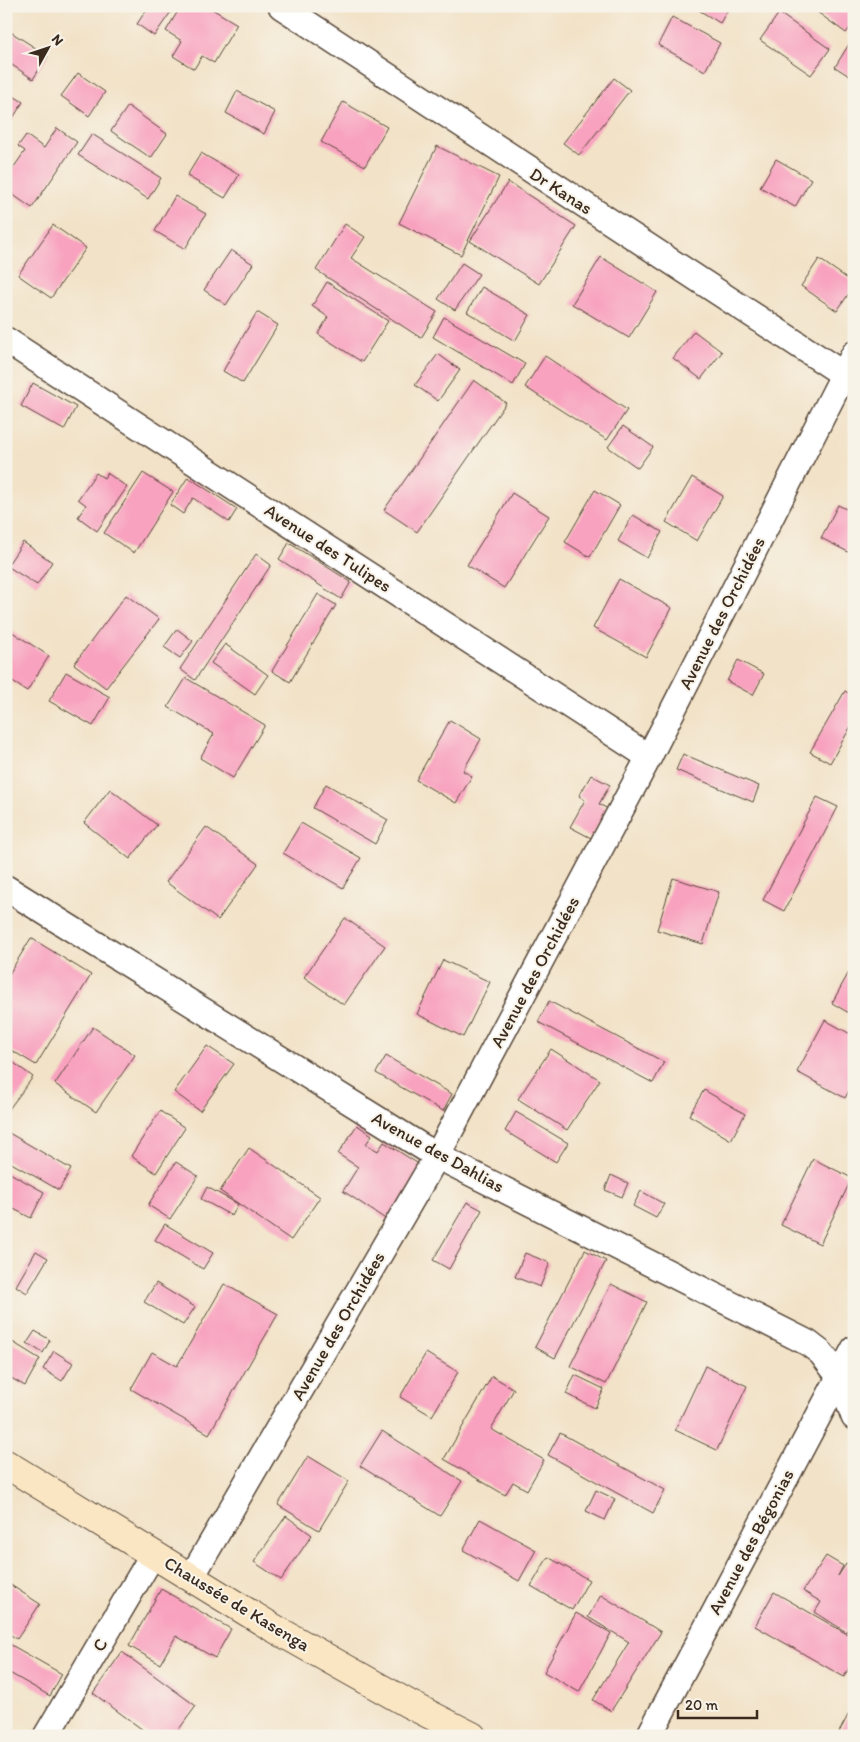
<svg xmlns="http://www.w3.org/2000/svg" width="860" height="1742" viewBox="0 0 860 1742" font-family="Itim,sans-serif">
  <style>
    .building { fill: #f8a2bf }
    .lines { fill: none; stroke-linecap: round; stroke-linejoin: round }
    .minor-casing { stroke: #564637; stroke-width: 28 }
    .secondary-casing { stroke: #564637; stroke-width: 30 }
    .minor { stroke: #fff; stroke-width: 25 }
    .secondary { stroke: #fbe6c4; stroke-width: 28 }
    .labels { text-anchor: middle; dominant-baseline: central; stroke-width: 4; stroke-linejoin: round; paint-order: stroke }
    .street-label { font-size: 18px; fill: #3b2a1e; stroke: #f7f3e8 }
  </style>
  <rect width="100%" height="100%" fill="#f7f3e8"/>
  <filter id="ink" filterUnits="userSpaceOnUse"><feTurbulence type="fractalNoise" baseFrequency=".02" numOctaves="2"/><feDisplacementMap in="SourceGraphic" scale="10" xChannelSelector="R" yChannelSelector="G"/><feConvolveMatrix kernelMatrix="1 2 1 2 8 2 1 2 1" color-interpolation-filters="sRGB"/></filter>
  <filter id="wash" filterUnits="userSpaceOnUse"><feTurbulence type="fractalNoise" baseFrequency=".0096" numOctaves="4" result="noise"/><feDisplacementMap in="SourceGraphic" scale="20" xChannelSelector="R" yChannelSelector="G"/><feGaussianBlur stdDeviation="1.12" result="paint"/><feColorMatrix in="noise" values="0 0 0 0 0 0 0 0 0 0 0 0 0 0 0 0 0 1.4 0 .05"/><feComposite in="paint" operator="in"/></filter>
  <g filter="url(#wash)">
    <rect width="100%" height="100%" fill="#f2e2c7"/>
    <g id="blocks">
      <g class="building">
        <path d="M149 6H175L154 36 137 24Z"/>
        <path d="M181 6H207L237 24 214 63 202 56 194 69 173 56 182 41 166 31Z"/>
        <path d="M692 6H730L720 23Z"/>
        <path d="M809 6H852L854 8V23L846 33Z"/>
        <path d="M779 13 830 49 811 75 760 40Z"/>
        <path d="M672 17 720 43 705 71 658 45Z"/>
        <path d="M6 29 48 56 33 79 6 61Z"/>
        <path d="M854 36V79L835 67Z"/>
        <path d="M78 73 105 92 89 116 61 96Z"/>
        <path d="M614 78 630 90 579 155 563 143Z"/>
        <path d="M6 91 23 102 8 126 6 125Z"/>
        <path d="M237 91 275 112 264 134 226 113Z"/>
        <path d="M343 102 387 127 365 166 321 142Z"/>
        <path d="M128 106 167 134 151 158 111 131Z"/>
        <path d="M57 128 77 142 32 208 6 190V182L11 176 9 174 25 151 18 146 26 135 44 148Z"/>
        <path d="M92 134 161 178 148 199 78 155Z"/>
        <path d="M437 146 499 177 461 255 399 223Z"/>
        <path d="M201 153 239 175 225 198 187 176Z"/>
        <path d="M776 159 811 179 795 207 760 187Z"/>
        <path d="M508 182 576 226 539 284 470 241Z"/>
        <path d="M175 196 206 214 185 249 155 231Z"/>
        <path d="M345 224 365 237 351 258 437 312 421 338 316 270Z"/>
        <path d="M53 225 86 248 51 298 18 275Z"/>
        <path d="M231 250 253 264 226 305 204 290Z"/>
        <path d="M601 257 657 292 629 338 572 304Z"/>
        <path d="M819 259 854 283V286L837 311 801 286Z"/>
        <path d="M462 263 479 274 455 310 438 299Z"/>
        <path d="M327 282 388 321 362 362 318 334 328 317 312 306Z"/>
        <path d="M482 287 530 315 515 341 467 312Z"/>
        <path d="M257 312 278 325 243 383 223 371Z"/>
        <path d="M444 317 525 364 513 385 433 337Z"/>
        <path d="M694 331 722 352 701 379 673 358Z"/>
        <path d="M438 354 460 370 438 401 415 385Z"/>
        <path d="M545 356 627 410 607 440 525 387Z"/>
        <path d="M474 380 506 403 417 532 384 510Z"/>
        <path d="M33 383 76 407 64 430 21 406Z"/>
        <path d="M623 426 653 447 638 468 608 447Z"/>
        <path d="M96 473 104 478 107 473 127 487 97 531 78 517 86 505 78 499Z"/>
        <path d="M143 473 173 492 134 553 104 533Z"/>
        <path d="M188 477 237 509 229 522 193 498 183 514 170 505Z"/>
        <path d="M692 477 723 496 697 541 666 522Z"/>
        <path d="M595 490 620 505 590 557 565 542Z"/>
        <path d="M512 493 549 516 504 588 467 565Z"/>
        <path d="M838 505 854 513V555L821 538Z"/>
        <path d="M633 515 662 532 647 558 618 541Z"/>
        <path d="M23 542 52 562 37 585 7 566Z"/>
        <path d="M289 543 351 582 341 599 279 559Z"/>
        <path d="M256 554 271 565 195 680 180 669Z"/>
        <path d="M619 579 672 608 646 657 593 628Z"/>
        <path d="M318 594 336 605 290 682 272 671Z"/>
        <path d="M126 595 159 619 106 688 74 664Z"/>
        <path d="M6 628 49 656 27 691 6 678Z"/>
        <path d="M177 629 193 641 180 658 164 647Z"/>
        <path d="M225 644 268 675 255 694 211 663Z"/>
        <path d="M738 660 764 674 753 695 727 681Z"/>
        <path d="M66 672 110 697 93 726 49 701Z"/>
        <path d="M186 678 265 725 233 778 200 758 214 734 168 707Z"/>
        <path d="M845 691 854 696V721L830 763 810 752Z"/>
        <path d="M450 720 481 739 463 771 472 776 456 803 416 780Z"/>
        <path d="M683 754 759 786 753 802 676 770Z"/>
        <path d="M591 775 610 785 599 804 608 809 591 838 570 827 585 800 579 796Z"/>
        <path d="M326 784 388 820 375 844 313 808Z"/>
        <path d="M110 789 157 825 130 859 84 823Z"/>
        <path d="M817 797 838 807 784 911 763 900Z"/>
        <path d="M301 823 361 858 343 888 283 853Z"/>
        <path d="M206 827 258 864 218 920 166 882Z"/>
        <path d="M673 878 719 892 703 944 657 930Z"/>
        <path d="M345 918 385 946 344 1005 304 977Z"/>
        <path d="M31 938 91 975 36 1065 6 1047V979Z"/>
        <path d="M443 960 490 982 463 1037 417 1014Z"/>
        <path d="M854 963V1016L832 1003Z"/>
        <path d="M549 1001 664 1062 653 1083 538 1022Z"/>
        <path d="M825 1020 854 1036V1082L845 1098 797 1072Z"/>
        <path d="M93 1027 135 1055 96 1112 55 1084Z"/>
        <path d="M207 1046 234 1064 200 1111 174 1092Z"/>
        <path d="M551 1049 600 1080 567 1130 518 1099Z"/>
        <path d="M386 1056 452 1094 443 1111 376 1073Z"/>
        <path d="M6 1057 33 1077 6 1113Z"/>
        <path d="M704 1090 745 1114 731 1140 689 1115Z"/>
        <path d="M160 1111 185 1128 156 1173 131 1156Z"/>
        <path d="M516 1112 568 1143 556 1162 505 1131Z"/>
        <path d="M357 1125 372 1135 366 1144 378 1151 384 1142 425 1168 390 1222 343 1191 358 1167 338 1154Z"/>
        <path d="M9 1133 71 1169 59 1190 6 1160V1137Z"/>
        <path d="M249 1148 320 1197 291 1240 220 1191Z"/>
        <path d="M813 1159 852 1178 820 1244 781 1225Z"/>
        <path d="M176 1162 198 1176 170 1219 148 1205Z"/>
        <path d="M6 1171 44 1192 31 1218 6 1205Z"/>
        <path d="M611 1175 628 1183 622 1197 605 1190Z"/>
        <path d="M207 1187 238 1204 232 1216 201 1199Z"/>
        <path d="M641 1191 664 1204 656 1218 633 1206Z"/>
        <path d="M467 1202 482 1210 449 1269 433 1260Z"/>
        <path d="M165 1224 213 1253 203 1269 155 1240Z"/>
        <path d="M585 1250 606 1261 555 1358 535 1347Z"/>
        <path d="M36 1251 48 1258 27 1293 16 1286Z"/>
        <path d="M525 1253 550 1263 540 1287 515 1277Z"/>
        <path d="M156 1283 195 1307 183 1325 144 1302Z"/>
        <path d="M224 1284 278 1314 209 1434 131 1389 152 1352 177 1366Z"/>
        <path d="M611 1284 647 1302 606 1384 570 1366Z"/>
        <path d="M35 1331 50 1340 43 1353 27 1343Z"/>
        <path d="M6 1338 40 1359 25 1386 6 1375Z"/>
        <path d="M54 1351 73 1363 62 1381 43 1369Z"/>
        <path d="M426 1353 458 1372 432 1416 400 1397Z"/>
        <path d="M705 1366 747 1386 717 1450 675 1430Z"/>
        <path d="M575 1375 604 1389 595 1408 566 1394Z"/>
        <path d="M492 1376 514 1389 491 1429 544 1460 527 1490 513 1482 505 1495 444 1459Z"/>
        <path d="M382 1431 462 1481 440 1516 360 1466Z"/>
        <path d="M560 1433 665 1490 653 1513 548 1455Z"/>
        <path d="M308 1456 349 1481 319 1530 278 1505Z"/>
        <path d="M596 1490 615 1499 605 1520 586 1511Z"/>
        <path d="M286 1516 312 1535 281 1580 254 1562Z"/>
        <path d="M480 1519 536 1550 519 1581 463 1550Z"/>
        <path d="M826 1556 843 1566 838 1576 846 1564 854 1569V1619L846 1632 815 1612 821 1602 803 1591Z"/>
        <path d="M548 1557 589 1580 572 1610 531 1586Z"/>
        <path d="M6 1582 40 1604 17 1639 6 1632Z"/>
        <path d="M161 1589 231 1629 215 1658 176 1636 160 1664 129 1646Z"/>
        <path d="M774 1592 854 1638V1659L844 1677 755 1626Z"/>
        <path d="M601 1595 661 1632 611 1711 593 1700 629 1642 588 1617Z"/>
        <path d="M576 1613 611 1633 579 1692 544 1672Z"/>
        <path d="M6 1642 62 1674 50 1696 6 1671Z"/>
        <path d="M122 1652 196 1706 174 1736H151L93 1693Z"/>
        <path d="M854 1704V1736H837Z"/>
      </g>
    </g>
  </g>
  <g filter="url(#ink)">
    <use href="#blocks" fill-opacity="0" stroke="#564637" stroke-width="1"/>
    <g class="lines">
      <g class="minor-casing">
        <g id="minor">
          <path d="M281 6 843 374"/>
          <path d="M6 340 649 757"/>
          <path d="M6 888 437 1156 808 1343 821 1353 839 1376 854 1417"/>
          <path d="M191 1578 437 1156 649 757 854 354"/>
          <path d="M46 1736 153 1554"/>
          <path d="M649 1736 854 1349"/>
        </g>
      </g>
      <g class="secondary-casing">
        <path id="secondary" d="M6 1464 270 1626 409 1704 472 1736"/>
      </g>
      <use href="#minor" class="minor"/>
      <use href="#secondary" class="secondary"/>
    </g>
  </g>
  <g class="labels">
    <g class="street-label">
      <text transform="translate(561 191) rotate(33)">Dr Kanas</text>
      <text transform="translate(328 548) rotate(33)">Avenue des Tulipes</text>
      <text transform="translate(722 613) rotate(-63)">Avenue des Orchidées</text>
      <text transform="translate(535 972) rotate(-62)">Avenue des Orchidées</text>
      <text transform="translate(438 1152) rotate(29)">Avenue des Dahlias</text>
      <text transform="translate(338 1326) rotate(-60)">Avenue des Orchidées</text>
      <text transform="translate(751 1542) rotate(-62)">Avenue des Bégonias</text>
      <text transform="translate(237 1604) rotate(31)">Chaussée de Kasenga</text>
      <text transform="translate(100 1645) rotate(-60)">C</text>
    </g>
  </g>
  <rect width="860" height="1742" fill="none" stroke="#f7f3e8" stroke-width="25"/>
  <g transform="translate(48 48) rotate(50)" stroke="#f7f3e8" stroke-width="4" paint-order="stroke">
  <path d="M0-4L9 19L0 12L-9 19Z" fill="#3b2a1e"/>
  <text y="-8" font-size="14" font-weight="bold" text-anchor="middle" fill="#3b2a1e">N</text>
  </g>
  <path d="M678 1710v8h79v-8" fill="none" stroke="#3b2a1e" stroke-width="2.5"/>
  <text x="685" y="1710" font-size="15" fill="#3b2a1e" stroke="#f7f3e8" stroke-width="4" paint-order="stroke">20 m</text>
</svg>
